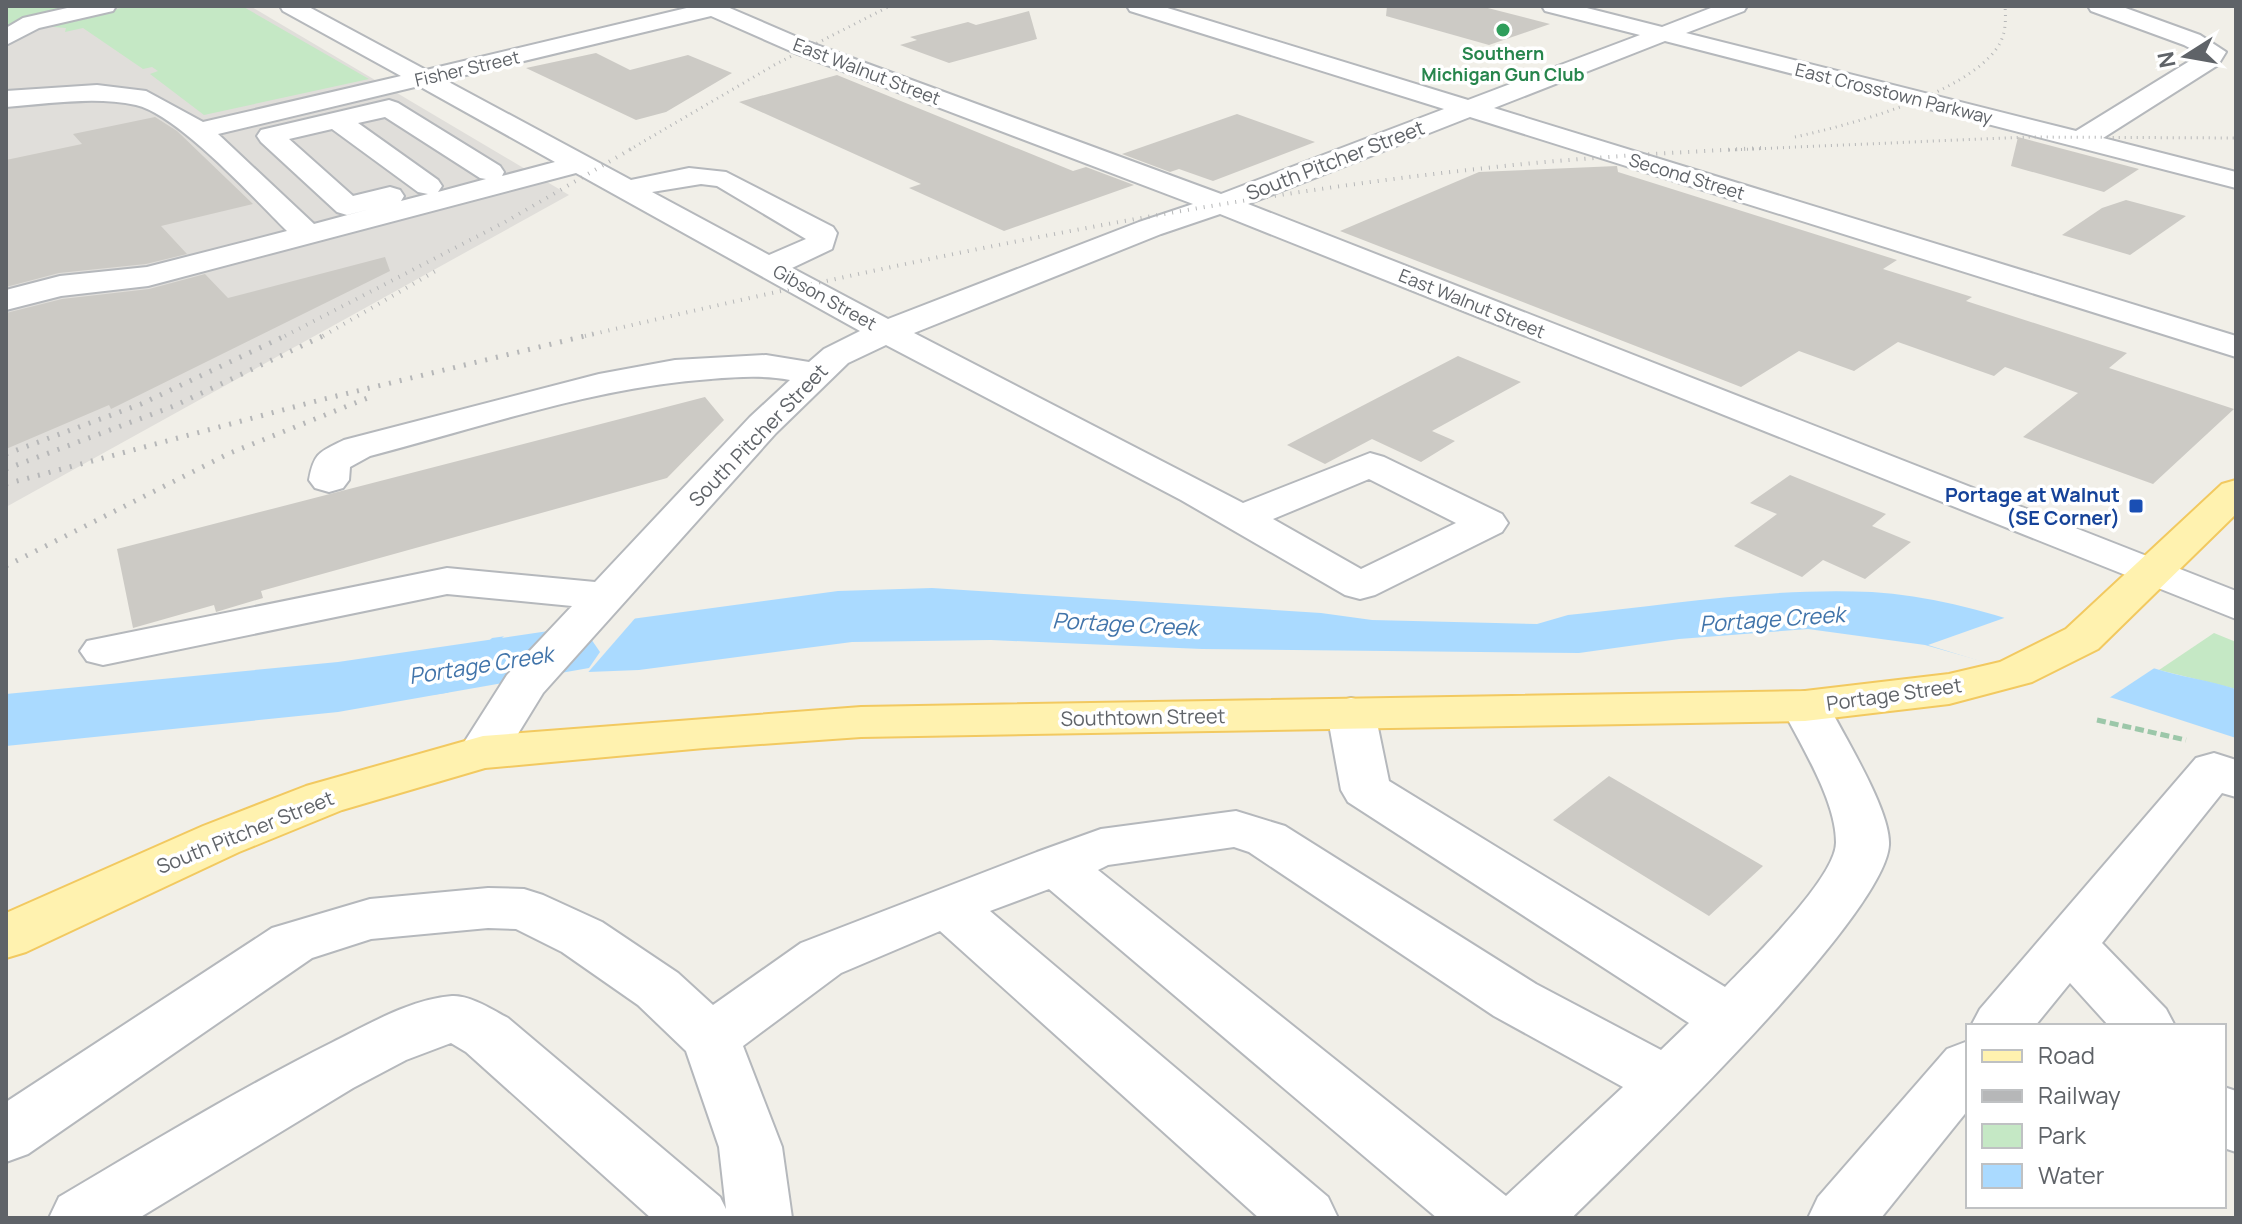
<svg xmlns="http://www.w3.org/2000/svg" width="2242" height="1224" viewBox="0 0 2242 1224" font-family="Manrope,sans-serif">
  <style>
    .industrial { fill: #e0deda }
    .green { fill: #c5e8c5 }
    .water { fill: #aadaff }
    .pier { fill: #f1efe8 }
    .lines { fill: none; stroke-linecap: round; stroke-linejoin: round }
    .river { fill: #aadaff; fill-rule: evenodd }
    .building { fill: #cccac5 }
    .minor-casing { stroke: #b5b8bc; stroke-width: 4 }
    .major-casing { stroke: #f2c960; stroke-width: 4 }
    .path { stroke: #9cc7a9; stroke-width: 5; stroke-dasharray: 9 4; stroke-linecap: butt }
    .minor { fill: #fff; fill-rule: evenodd }
    .major { fill: #fff2af; fill-rule: evenodd }
    .rail-far2 { stroke: #b6b7b8; stroke-width: 3; stroke-dasharray: 1 5; stroke-linecap: butt }
    .rail-far1 { stroke: #b6b7b8; stroke-width: 4; stroke-dasharray: 1 7; stroke-linecap: butt }
    .rail { stroke: #b6b7b8; stroke-width: 5; stroke-dasharray: 2 9; stroke-linecap: butt }
    .leisure-dot { fill: #2e9e5b; stroke: #fff; stroke-width: 3 }
    .transit-dot { fill: #1a4fb4; stroke: #fff; stroke-width: 3 }
    .labels { text-anchor: middle; dominant-baseline: central; stroke-width: 7; stroke-linejoin: round; paint-order: stroke }
    .far-leisure-label { font-size: 18px; font-weight: bold; fill: #27864d; stroke: #fff }
    .far-street-label { font-size: 18px; fill: #5f6368; stroke: #fff }
    .street-label { font-size: 20px; fill: #5f6368; stroke: #fff }
    .transit-label { font-size: 20px; font-weight: bold; fill: #164399; stroke: #fff; text-anchor: end }
    .water-label { font-size: 22px; font-style: italic; fill: #4174aa; stroke: #fff }
  </style>
  <rect width="100%" height="100%" fill="#f1efe8"/>
  <path class="industrial" d="M6 6H250L569 195 6 507Z"/>
  <g class="green">
    <path d="M6 6H57L61 9 29 17 6 28Z"/>
    <path d="M130 6H242L369 79 204 115 150 74 158 71 152 67 143 69 83 28 65 32 66 28 41 26Z"/>
    <path d="M2214 633 2236 642V689L2159 670Z"/>
  </g>
  <path class="water" d="M932 588 1321 613 1372 620 1537 624 1568 615C1668 605 1771 587 1872 592 1969 598 2062 638 2153 668 2180 677 2209 680 2236 689V738L2116 699 1925 645 1808 629 1679 639 1579 653 1202 649 991 640 852 642 639 670 588 672 432 695 492 638 838 591Z"/>
  <g class="pier">
    <path d="M637 616 584 677 445 696 507 633Z"/>
    <path d="M2007 617 2067 634 2159 665 2106 700 1928 645Z"/>
  </g>
  <g class="lines">
    <path class="river" d="M562 629 589 636 600 652 589 668 338 712 6 746V694L338 662Z"/>
  </g>
  <g class="building">
    <path d="M1387 6H1480L1550 24 1489 45 1386 16Z"/>
    <path d="M1029 11 1037 39 949 63 900 45 917 40 910 37 968 22 976 25Z"/>
    <path d="M596 53 630 70 688 55 732 73 666 112 636 120 526 68Z"/>
    <path d="M837 75 1073 171 1086 167 1134 185 1004 231 909 188 921 184 739 102Z"/>
    <path d="M1237 114 1315 142 1213 181 1179 169 1170 172 1122 154Z"/>
    <path d="M155 117 177 131 253 204 161 226 187 254 146 264 59 273 6 287V160L82 144 73 134Z"/>
    <path d="M2018 137 2139 169 2104 192 2011 166Z"/>
    <path d="M1617 166 1618 172 1897 260 1883 269 1972 297 1966 301 2127 353 2109 368 2234 409 2153 484 2023 437 2078 393 2005 367 1994 376 1898 342 1854 371 1799 351 1741 387 1340 231 1479 172Z"/>
    <path d="M2126 200 2186 216 2130 255 2062 235 2102 208Z"/>
    <path d="M385 257 390 271 111 409 109 405 6 449V313L62 299 149 289 205 274 228 298Z"/>
    <path d="M1458 356 1521 382 1432 431 1455 441 1421 462 1372 439 1325 464 1287 445Z"/>
    <path d="M705 397 724 420 667 478 261 591 263 598 216 612 214 605 133 628 117 549Z"/>
    <path d="M1790 475 1886 514 1872 526 1911 542 1865 579 1823 560 1802 577 1734 546 1777 514 1750 503Z"/>
    <path d="M1609 776 1763 866 1709 916 1553 820Z"/>
  </g>
  <g class="lines">
    <g class="minor-casing">
      <g id="minor">
        <path d="M76 6H116L113 11 39 28 6 45V28L23 18Z"/>
        <path d="M280 6H307L426 70 695 6H725L811 43 1221 194 1444 109 1130 11 1127 6H1161L1468 100 1640 35 1545 11 1542 6H1579L1662 27 1716 6H1747L1744 11 1686 33 2076 131 2201 54 2184 45 2091 11 2088 6H2120L2200 35 2226 52 2218 65 2103 138 2236 172V188L1665 41 1494 108 2236 336V357L1470 117 1248 204 2236 591V619L1220 214 1161 234 914 333 1243 503 1370 453 1384 457 1502 514 1508 523 1502 532 1375 595 1360 599 1345 595 1181 500 886 345 848 363 776 433 543 693 500 763 483 768 466 763 458 752 507 675 572 606 447 594 103 665 87 661 80 651 87 641 447 568 595 582 750 417 790 380C763 375 738 377 711 379 595 387 482 427 370 456L350 467 349 480 343 488 329 492 315 488 309 480C314 452 320 452 344 440L599 374 675 360 766 355 809 362 824 349 860 331 576 173 148 286 61 296 6 310V290L60 276 147 267 287 231C255 199 177 114 136 105 93 96 49 104 6 107V91L97 85 146 91 203 122 401 76 283 11ZM711 16 795 53 1193 204 1139 222 888 319 792 268 832 249 837 233 833 227 726 172 689 168 631 180 445 80ZM419 86 555 162 502 176 504 172 500 166 398 103 389 100 261 130 257 136 261 142 337 212 347 215 370 209 314 224 218 134ZM385 117 480 178 486 179 438 192 442 186 438 180 358 123ZM332 129 418 192 428 194 401 201 404 196 400 190 390 187 353 196 289 139ZM701 184 717 186 806 239 769 255 652 192ZM1369 479 1456 523 1361 569 1273 519Z"/>
        <path d="M1805 691 1822 695 1829 706C1845 738 1891 811 1889 845 1885 917 1632 1158 1572 1218H1437L1049 889 990 911 1328 1197 1338 1218H1259L940 931 841 973 743 1046 782 1147 792 1218H651L466 1052 451 1043 406 1060 353 1088 139 1218H49L59 1197C149 1144 239 1089 333 1042 369 1024 411 999 452 996 470 995 493 1010 508 1018L720 1197 726 1209 719 1147 686 1051 638 1005 562 952 516 929 488 928 371 939 312 958 28 1154 6 1162V1102L272 928 370 899 488 888 524 889 543 895 602 922 678 973 713 1005 801 943 1037 852 1101 829 1236 811 1285 826 1536 984 1661 1050 1689 1023 1348 802 1341 790 1327 713 1334 702 1351 698 1368 702 1375 713 1389 781 1725 987C1750 961 1837 877 1836 842 1836 800 1800 744 1781 706L1788 695ZM1234 847 1249 852 1494 1016 1623 1087 1506 1196 1098 870 1108 865Z"/>
        <path d="M2214 753 2236 760V797L2222 793 2102 943 2166 1009 2175 1026H2109L2070 983 2035 1026H1971L1980 1009 2196 758Z"/>
        <path d="M1968 1041V1110L1881 1218H1808L1818 1197 1947 1049Z"/>
        <path d="M2224 1087 2236 1091V1152L2224 1148Z"/>
      </g>
    </g>
    <g class="major-casing">
      <path id="major" d="M2236 480V514L2098 649 2032 682 1949 704 1805 721 861 737 704 748 485 768 342 810 239 852 26 952 6 958V913L203 826 306 786 483 736 861 707 1805 691 1949 674 2000 662 2066 629 2222 484Z"/>
    </g>
    <path class="path" d="M2097 720 2186 740"/>
    <use href="#minor" class="minor"/>
    <use href="#major" class="major"/>
    <g class="rail-far2">
      <path d="M1795 137C1849 125 1964 95 1997 48 2006 35 2006 21 2005 6"/>
      <path d="M629 150 776 64 890 6"/>
      <path d="M1729 150 2027 137 2236 138"/>
    </g>
    <g class="rail-far1">
      <path d="M285 336 505 222 633 148"/>
      <path d="M323 336 439 269"/>
      <path d="M585 336C879 267 1177 202 1477 169 1571 158 1666 153 1761 148"/>
    </g>
    <g class="rail">
      <path d="M6 454 141 404 289 334"/>
      <path d="M6 469 174 406 327 334"/>
      <path d="M6 484 320 400 593 334"/>
      <path d="M6 566 230 453 370 397"/>
    </g>
  </g>
  <circle class="leisure-dot" cx="1503" cy="30" r="8"/>
  <rect class="transit-dot" x="2128" y="498" width="16" height="16" rx="4"/>
  <g class="labels">
    <g class="far-leisure-label">
      <text x="1503" y="53">Southern<tspan x="1503" dy="21">Michigan Gun Club</tspan></text>
    </g>
    <g class="far-street-label">
      <text transform="translate(467 68) rotate(-13)">Fisher Street</text>
      <text transform="translate(867 71) rotate(21)">East Walnut Street</text>
      <text transform="translate(1894 93) rotate(14)">East Crosstown Parkway</text>
      <text transform="translate(1687 176) rotate(17)">Second Street</text>
      <text transform="translate(825 297) rotate(29)">Gibson Street</text>
      <text transform="translate(1472 303) rotate(22)">East Walnut Street</text>
    </g>
    <g class="street-label">
      <text transform="translate(1335 160) rotate(-21)">South Pitcher Street</text>
      <text transform="translate(758 435) rotate(-46)">South Pitcher Street</text>
      <text transform="translate(1894 694) rotate(-8)">Portage Street</text>
      <text transform="translate(1143 717) rotate(-1)">Southtown Street</text>
      <text transform="translate(245 832) rotate(-22)">South Pitcher Street</text>
    </g>
    <g class="transit-label">
      <text x="2120" y="494">Portage at Walnut<tspan x="2120" dy="23">(SE Corner)</tspan></text>
    </g>
    <g class="water-label">
      <text transform="translate(1772 619) rotate(-4)">Portage Creek</text>
      <text transform="translate(1125 624) rotate(3)">Portage Creek</text>
      <text transform="translate(481 665) rotate(-9)">Portage Creek</text>
    </g>
  </g>
  <rect width="2242" height="1224" fill="none" stroke="#5f6368" stroke-width="16"/>
  <rect x="1966" y="1024" width="260" height="184" fill="#ffffff" stroke="#bfc1c3" stroke-width="2"/>
  <rect x="1982" y="1050" width="40" height="12" fill="#fff2af" stroke="#bfc1c3" stroke-width="2"/>
  <text x="2038" y="1064" font-size="24" fill="#5f6368">Road</text>
  <rect x="1982" y="1090" width="40" height="12" fill="#b6b7b8" stroke="#bfc1c3" stroke-width="2"/>
  <text x="2038" y="1104" font-size="24" fill="#5f6368">Railway</text>
  <rect x="1982" y="1124" width="40" height="24" fill="#c5e8c5" stroke="#bfc1c3" stroke-width="2"/>
  <text x="2038" y="1144" font-size="24" fill="#5f6368">Park</text>
  <rect x="1982" y="1164" width="40" height="24" fill="#aadaff" stroke="#bfc1c3" stroke-width="2"/>
  <text x="2038" y="1184" font-size="24" fill="#5f6368">Water</text>
  <g transform="translate(2186 56) rotate(259)" stroke="#ffffff" stroke-width="6" paint-order="stroke">
  <path d="M0-6L14 30L0 20L-14 30Z" fill="#5f6368"/>
  <text y="-12" font-size="22" font-weight="bold" text-anchor="middle" fill="#5f6368">N</text>
  </g>
</svg>
